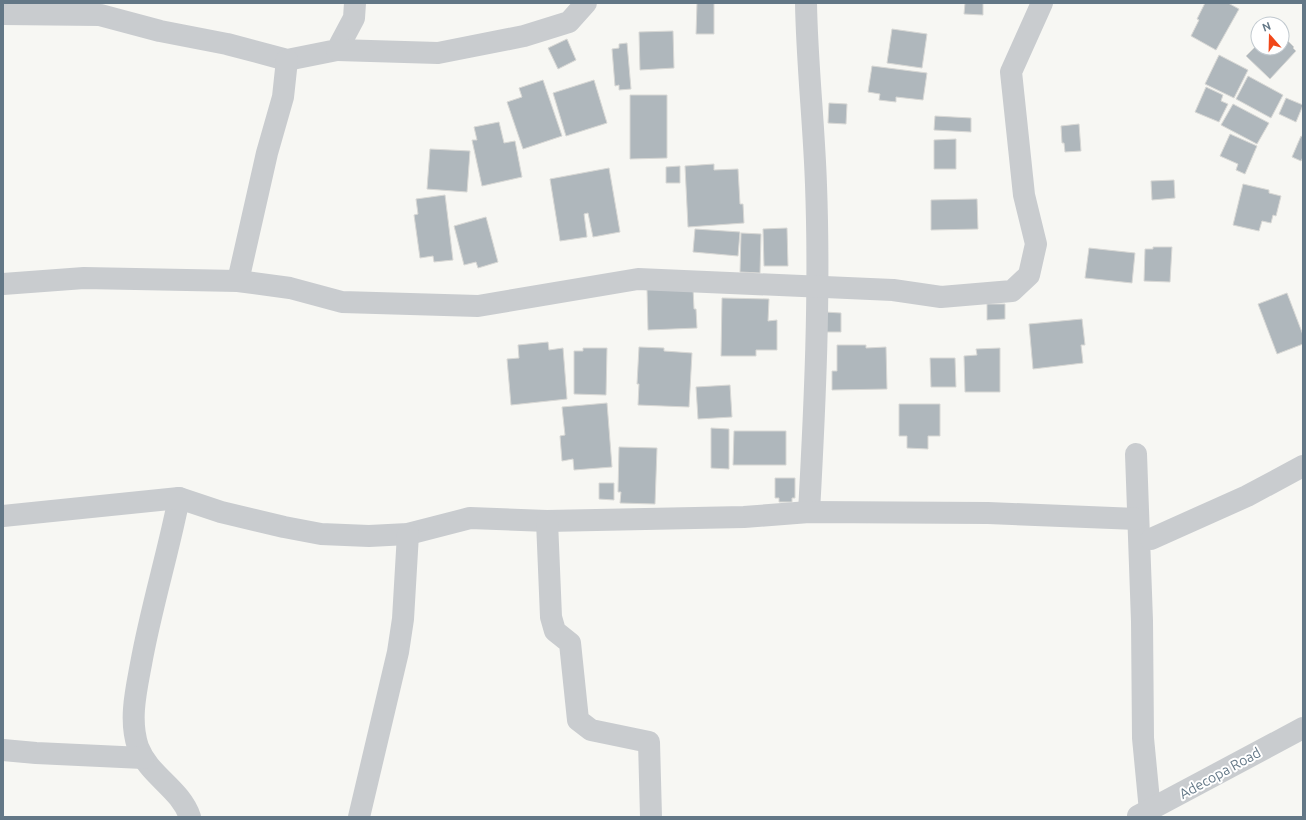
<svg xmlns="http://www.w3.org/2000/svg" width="1306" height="820" viewBox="0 0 1306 820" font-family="Ubuntu,sans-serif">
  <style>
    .building { fill: #afb7bc; stroke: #d8d8d5 }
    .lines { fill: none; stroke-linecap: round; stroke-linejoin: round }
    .minor { stroke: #c9cccf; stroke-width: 22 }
    .labels { text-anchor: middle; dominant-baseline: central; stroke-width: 4; stroke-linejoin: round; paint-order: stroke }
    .street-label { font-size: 14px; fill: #637786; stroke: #fff }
  </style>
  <rect width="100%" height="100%" fill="#f7f7f3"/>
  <g class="building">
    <path d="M697 3H714V34H696Z"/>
    <path d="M965 3H983V15L964 14Z"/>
    <path d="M1205 3H1228L1239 9 1216 50 1191 36 1199 20 1197 19Z"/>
    <path d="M892 29 927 34 922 68 887 63Z"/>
    <path d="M673 31 674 68 640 70 639 32Z"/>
    <path d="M1282 35 1294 47 1293 48 1296 51 1270 79 1246 56 1258 44V48H1282Z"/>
    <path d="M567 39 576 60 558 69 548 48Z"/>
    <path d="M627 43 631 89 619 90V85L615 86 612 49 619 48V44Z"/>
    <path d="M1219 55 1248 70 1234 98 1205 84Z"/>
    <path d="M872 66 927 73 923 100 896 97V102L879 100 880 94 868 92Z"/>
    <path d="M1248 76 1283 95 1271 118 1236 99Z"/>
    <path d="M543 80 562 136 523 149 507 102 522 97 519 88Z"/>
    <path d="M594 80 607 123 566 136 553 93Z"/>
    <path d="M1206 87 1223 95 1221 101 1228 104 1219 122 1195 112Z"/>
    <path d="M630 95H667V158L630 159Z"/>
    <path d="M1286 98 1303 105 1296 122 1279 114Z"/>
    <path d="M829 103 847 104 846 124 828 123Z"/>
    <path d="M1233 104 1269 123 1257 144 1221 125Z"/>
    <path d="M935 116 971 118V132L934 130Z"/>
    <path d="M499 122 504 143 515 141 522 177 482 186 472 140H477L474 127Z"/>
    <path d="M1079 124 1081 151 1065 152 1064 143H1062L1061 126Z"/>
    <path d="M1230 134 1257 146 1245 174 1236 170 1238 164 1220 156Z"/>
    <path d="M1301 136 1303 137V157L1301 161 1292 157Z"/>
    <path d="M956 139V169H934V140Z"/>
    <path d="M430 149 470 151 467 192 427 189Z"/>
    <path d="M714 164V170L738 169 740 204H743L744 223 688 227 685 166Z"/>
    <path d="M680 166V183H666V167Z"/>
    <path d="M609 168 620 232 593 237 588 213 584 214 587 237 560 241 550 179Z"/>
    <path d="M1174 180 1175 198 1152 200 1151 181Z"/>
    <path d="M1243 184 1269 190V193L1281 196 1276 216 1273 215 1271 223 1262 221 1259 231 1233 225Z"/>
    <path d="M445 195 453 260 434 262 433 256 420 258 414 215 418 214 416 199Z"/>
    <path d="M977 199 978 229 931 230V200Z"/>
    <path d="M486 217 498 262 478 268 476 262 464 265 454 226Z"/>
    <path d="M787 228 788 266H764L763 229Z"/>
    <path d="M695 229 740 232 738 256 693 252Z"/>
    <path d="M741 233 761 234 760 273 740 272Z"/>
    <path d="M1153 247H1172L1170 282 1144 281 1145 249H1153Z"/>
    <path d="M1089 248 1135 253 1132 283 1085 278Z"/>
    <path d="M693 288 694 309H696L697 328 648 330 647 289Z"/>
    <path d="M1287 293 1303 335V344L1277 354 1258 304Z"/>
    <path d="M722 298 769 299 768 321 777 320V350H756V356H721Z"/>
    <path d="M987 304H1005V319L987 320Z"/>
    <path d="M825 312 841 313V332H825Z"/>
    <path d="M1082 319 1085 345H1081L1083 363 1033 369 1029 324Z"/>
    <path d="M548 342 549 350 563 348 567 399 511 405 507 359 519 358 518 345Z"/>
    <path d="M837 345H866V348L886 347 887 389 832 390V371H837Z"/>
    <path d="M639 347 664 348V351L692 353 689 407 638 405 639 384H637Z"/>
    <path d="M583 348H607L606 395 574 394V351H583Z"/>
    <path d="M1000 348V392H965L964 356 977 355 976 349Z"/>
    <path d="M930 358H955L956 387H931Z"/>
    <path d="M730 385 732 417 698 419 696 387Z"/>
    <path d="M607 403 612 467 574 470 573 459 562 461 560 436 565 435 562 407Z"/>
    <path d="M899 404H940V436H928V449L907 448V436H899Z"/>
    <path d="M711 428 729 429V469L711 468Z"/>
    <path d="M734 431H786V465H733Z"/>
    <path d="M619 447 657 448 655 504 620 503 621 492H618Z"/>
    <path d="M775 478H795V498H792V502H779V498H775Z"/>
    <path d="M599 483H614V500L599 499Z"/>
  </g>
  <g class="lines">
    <g class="minor">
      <path d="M806 3C807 64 814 124 816 185 820 294 815 403 809 512"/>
      <path d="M3 14 100 15 160 31 227 44 287 60 337 50 354 18 355 3"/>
      <path d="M337 50 438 53 524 36 569 22 586 3"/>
      <path d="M238 281 267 153 283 97 287 60"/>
      <path d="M3 284 84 278 238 281 290 288 342 302 478 306 638 279 893 290 941 297 1012 291 1029 275 1036 244 1024 195 1011 72 1042 3"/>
      <path d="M1136 454 1142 621 1143 738 1150 811"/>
      <path d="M179 498C168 554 151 608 141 664 136 691 129 720 138 747 149 776 180 788 190 817"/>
      <path d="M3 516 179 498 221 512 284 527 321 534 369 536 408 534 470 518 547 521 744 517 809 512 988 513 1137 519"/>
      <path d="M547 521 551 617 555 631 570 643 578 720 591 730 649 742 651 817"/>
      <path d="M1151 539 1247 496 1303 466"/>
      <path d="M3 750 36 753 143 758"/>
      <path d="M1138 816 1303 728"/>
      <path d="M359 817 398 652 403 619 408 534"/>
    </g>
  </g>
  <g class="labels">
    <g class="street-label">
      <text transform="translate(1220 773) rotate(-29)">Adecopa Road</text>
    </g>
  </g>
  <rect width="1306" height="820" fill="none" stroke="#637786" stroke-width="8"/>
  <g transform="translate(1270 36) rotate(340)"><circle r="19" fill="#ffffff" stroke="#c1c9cf"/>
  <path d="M0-3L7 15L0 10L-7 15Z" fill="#f14719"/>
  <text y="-6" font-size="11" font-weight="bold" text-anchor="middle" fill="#637786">N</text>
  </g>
</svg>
